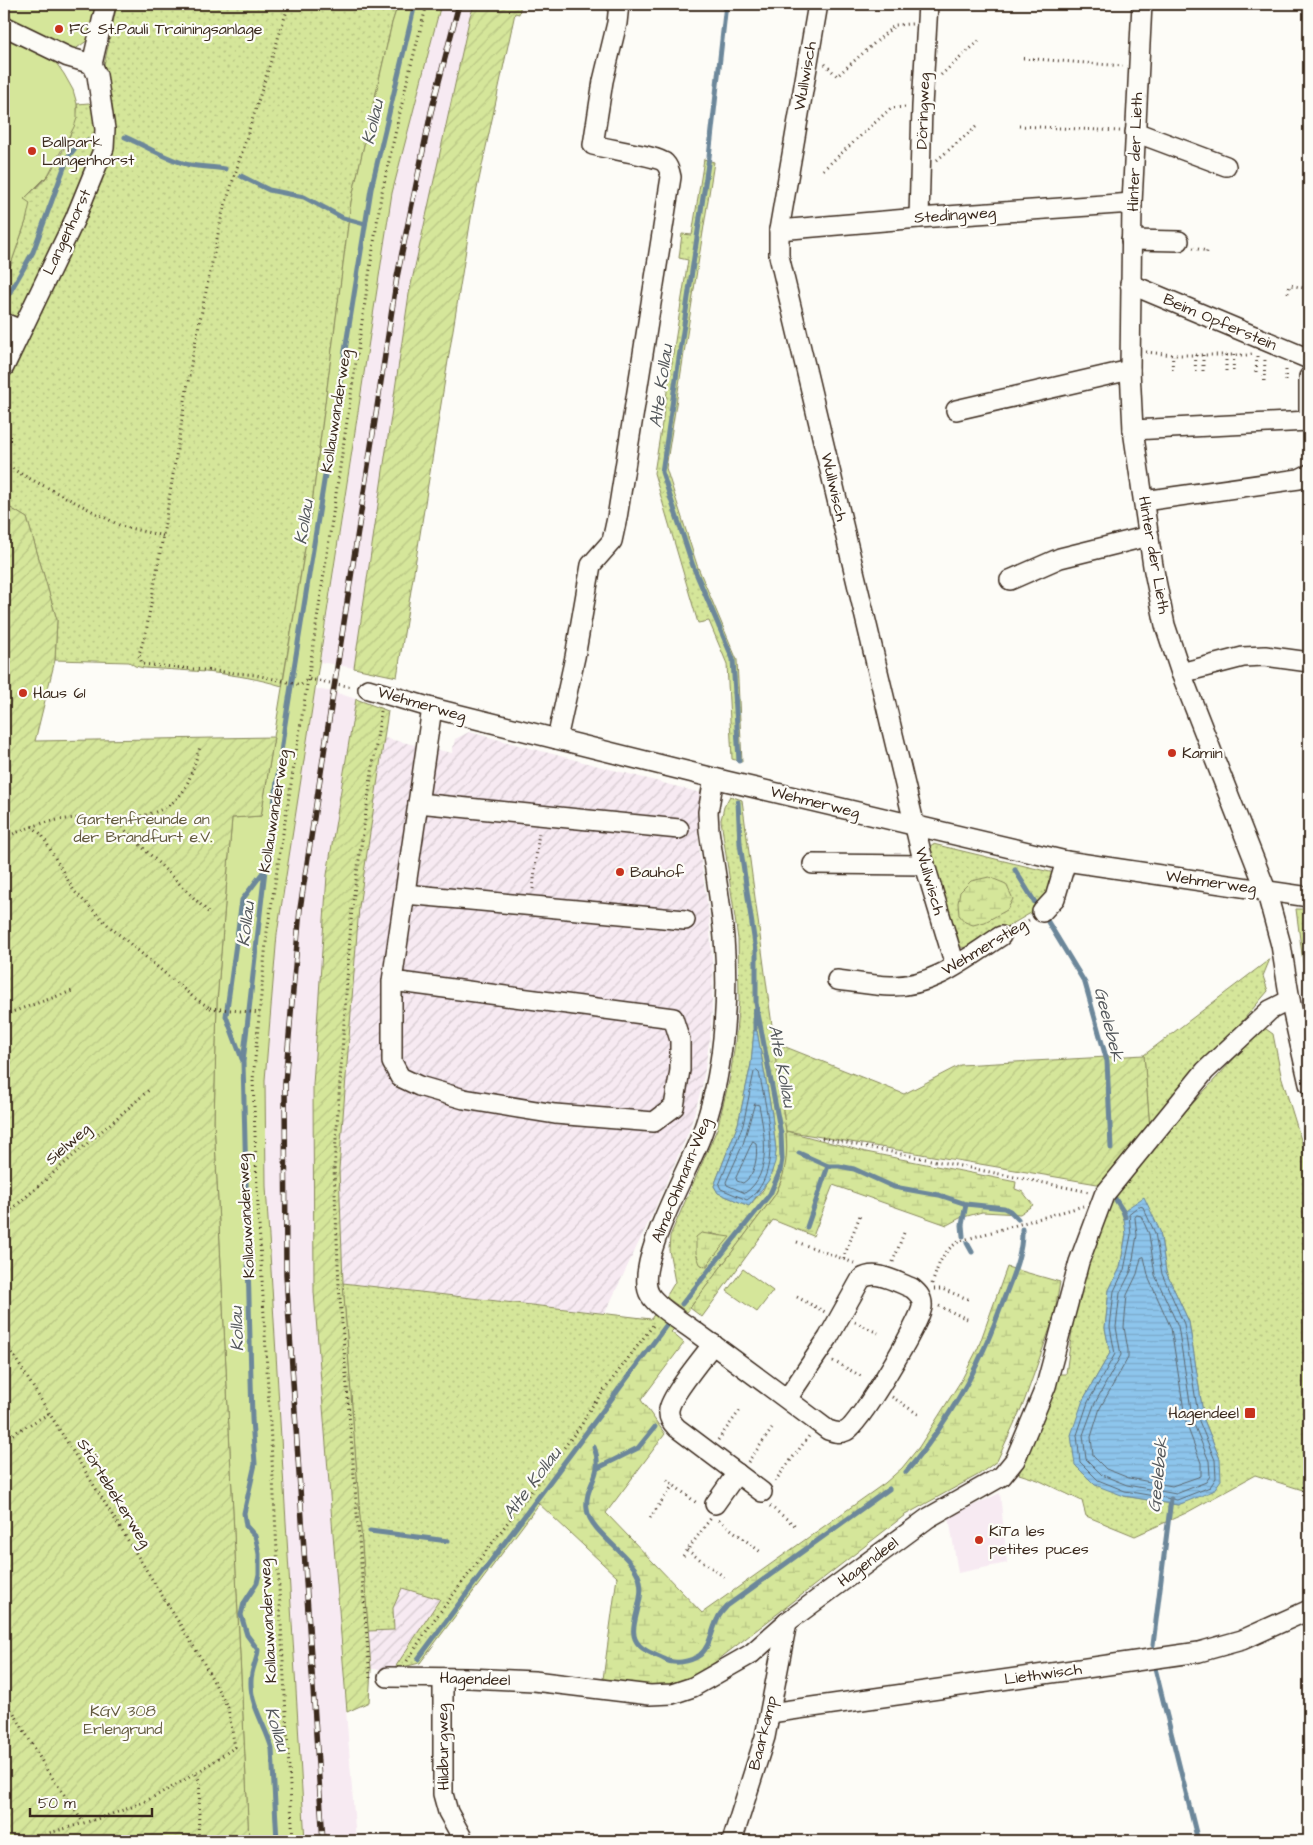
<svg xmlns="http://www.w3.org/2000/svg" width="1313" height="1845" viewBox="0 0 1313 1845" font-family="'Architects Daughter',sans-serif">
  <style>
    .built { fill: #f7eaf2 }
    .industrial { fill: url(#industrial-furrows) }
    .grass { fill: url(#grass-dots); stroke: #88885c; fill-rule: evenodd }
    .wetland { fill: url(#wetland-marsh); stroke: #88885c }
    .park { fill: #d5e69a; stroke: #88885c }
    .garden { fill: url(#garden-furrows); stroke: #88885c }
    .water { fill: url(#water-rules); stroke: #6c879a }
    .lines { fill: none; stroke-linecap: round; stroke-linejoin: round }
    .shore { stroke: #5c6870; stroke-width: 1 }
    .stream { stroke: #6c879a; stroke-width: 5 }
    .minor-casing { stroke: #3b2a1e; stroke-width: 22 }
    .path { stroke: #3b2a1e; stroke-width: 3; stroke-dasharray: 1 4; stroke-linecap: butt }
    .minor { stroke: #fdfcf7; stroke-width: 19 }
    .rail-casing { stroke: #3b2a1e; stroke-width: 5.5 }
    .rail { stroke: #fdfcf7; stroke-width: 4; stroke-dasharray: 11; stroke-linecap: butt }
    .path-bridge { stroke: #3b2a1e; stroke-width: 3; stroke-dasharray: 1 4; stroke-linecap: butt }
    .poi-dot { fill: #c8321e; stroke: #fdfcf7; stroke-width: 2 }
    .labels { text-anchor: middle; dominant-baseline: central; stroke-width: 4.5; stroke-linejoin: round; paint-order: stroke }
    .poi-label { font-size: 16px; fill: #3b2a1e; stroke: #fdfcf7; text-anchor: start }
    .street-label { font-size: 16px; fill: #3b2a1e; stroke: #fdfcf7 }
    .park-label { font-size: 16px; fill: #62593d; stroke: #fdfcf7 }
    .water-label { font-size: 18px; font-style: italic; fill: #54585c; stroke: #fdfcf7 }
  </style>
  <defs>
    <pattern id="industrial-furrows" width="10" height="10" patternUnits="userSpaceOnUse" patternTransform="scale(1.25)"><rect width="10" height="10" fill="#f7eaf2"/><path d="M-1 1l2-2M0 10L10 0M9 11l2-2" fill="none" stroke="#d5c9cf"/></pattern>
    <pattern id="grass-dots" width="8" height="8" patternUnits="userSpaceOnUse" patternTransform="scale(1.25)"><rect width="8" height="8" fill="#d5e69a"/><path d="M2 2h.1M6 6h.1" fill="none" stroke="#b8c584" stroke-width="1.8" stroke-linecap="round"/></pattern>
    <pattern id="wetland-marsh" width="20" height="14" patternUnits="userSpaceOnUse" patternTransform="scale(1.25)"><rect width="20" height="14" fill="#d5e69a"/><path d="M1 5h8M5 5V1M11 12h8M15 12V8" fill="none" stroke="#b8c584"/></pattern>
    <pattern id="garden-furrows" width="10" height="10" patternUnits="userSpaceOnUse" patternTransform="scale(1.25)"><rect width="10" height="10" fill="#d5e69a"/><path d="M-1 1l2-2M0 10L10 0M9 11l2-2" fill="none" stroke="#b8c584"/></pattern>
    <pattern id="water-rules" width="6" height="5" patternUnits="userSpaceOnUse" patternTransform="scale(1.25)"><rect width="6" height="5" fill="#8dc5ec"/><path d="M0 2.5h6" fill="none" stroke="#7ba9ca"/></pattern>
  </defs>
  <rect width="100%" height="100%" fill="#fdfcf7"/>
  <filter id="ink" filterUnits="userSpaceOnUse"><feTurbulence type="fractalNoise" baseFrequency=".02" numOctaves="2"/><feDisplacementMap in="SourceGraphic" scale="10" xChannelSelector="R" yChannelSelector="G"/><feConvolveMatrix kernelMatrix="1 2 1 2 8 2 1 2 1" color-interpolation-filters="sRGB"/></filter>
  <g filter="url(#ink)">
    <g class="built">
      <path d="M441 4H475L470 17 409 294 354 668 320 662 392 193Z"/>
      <path d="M315 689 334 692 356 699 327 875 313 1085 314 1292 356 1841H305L266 1186 265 1080 277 934Z"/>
      <path d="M1000 1493 1007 1563 958 1573 949 1517Z"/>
    </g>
    <g class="industrial">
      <path d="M469 732 701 793 698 805V831L700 856 709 915 713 975 711 1031 702 1087 689 1131 651 1217 605 1313 343 1283 339 1169 359 907 384 738 452 753 455 739Z"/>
      <path d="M402 1588 441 1599 394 1669H371L368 1631 394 1630 393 1608Z"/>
    </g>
    <g class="grass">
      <path d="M117 4H398L392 23 351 202 311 512 282 686C236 672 192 671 144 668L135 666 129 662 55 660 57 620 27 518 4 504V383L27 340 111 129 104 65Z"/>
      <path d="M89 103C102 116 97 138 95 155L17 321 4 319V284L26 221 24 199C32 191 43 183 49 174 60 157 79 124 77 104Z"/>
      <path d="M704 159 714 162 666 468 697 565 737 660 742 762 732 759 727 664 709 621 698 623 654 473 688 260 679 258 682 234 692 235Z"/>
      <path d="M730 796 742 800 786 1131 787 1160 785 1172 775 1195 687 1312 666 1297 675 1282 669 1250 670 1236 717 1129 730 1077 735 1043 739 1000 738 939 721 820 724 807ZM754 1030 757 1031 772 1115 776 1150 772 1171 763 1190 749 1206 718 1193 714 1186 738 1124 751 1064ZM709 1233 722 1236 707 1267 702 1266Z"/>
      <path d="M933 844 1054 873 1049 896 1036 910 971 948 960 947 953 941 929 847Z"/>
      <path d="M1296 909H1309V973L1305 977Z"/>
      <path d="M1270 959 1263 976 1268 991 1150 1129 1144 1055Z"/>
      <path d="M1263 1027 1273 1034 1281 1075 1309 1166V1492L1255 1475 1186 1513 1135 1536 1086 1516 1082 1501 1038 1480 1019 1474 1058 1374H1066L1080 1272 1112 1199 1184 1113ZM1123 1211 1160 1231 1166 1272 1189 1322 1204 1420 1220 1459 1178 1505 1124 1496 1083 1400 1110 1353 1105 1328 1109 1290 1120 1268 1126 1233Z"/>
      <path d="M343 1283 651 1319 655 1313 668 1323 536 1501 539 1504 420 1663 394 1669 440 1599 402 1588 393 1608 394 1630 368 1631Z"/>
    </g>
    <g class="wetland">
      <path d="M989 877 1006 884 1013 899 1007 910 985 922 973 925 965 922 959 915 958 903 960 892 971 881Z"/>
      <path d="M786 1131 866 1152 1016 1182 1015 1189 1023 1192 1033 1205 1020 1214 982 1212 960 1218 947 1225 833 1185 813 1236 773 1220 702 1317 690 1308 775 1195C786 1174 788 1155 786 1131Z"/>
      <path d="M701 1233 730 1237 705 1267 700 1264 696 1253V1237Z"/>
      <path d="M1007 1267 1060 1282 1054 1317 1024 1402 997 1461 978 1475 905 1515 710 1666C702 1671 694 1677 686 1680 659 1691 630 1683 603 1679L617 1577 536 1501 668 1323 675 1328 671 1332 684 1343 641 1400 665 1434 606 1513 702 1613 885 1483 902 1468 919 1447 962 1379 978 1348Z"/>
    </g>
    <g class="park">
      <path d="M4 4H96L88 40 74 50 4 17Z"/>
      <path d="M398 4H441L392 193 277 934 265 1080 266 1186 305 1841H249L214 1121 217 1002 232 818 261 816 311 512 351 202 392 23Z"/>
      <path d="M4 36 54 60 64 74 73 90 77 104V118L74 127 48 175 24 199 30 203 26 221 4 284Z"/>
      <path d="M743 1269 773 1291 757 1312 727 1291Z"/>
    </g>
    <g class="garden">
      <path d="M475 4H521L519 14 515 13 472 212 397 677 354 668 409 294 470 16Z"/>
      <path d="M4 504 27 518 57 620 55 660 35 741 274 737 261 816 232 818 217 1002 214 1121 249 1841H4Z"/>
      <path d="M356 699 388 711 359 907 339 1169 343 1283 371 1669 369 1702 347 1712 314 1292 313 1085 327 875Z"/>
      <path d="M773 1042 904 1094 960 1065 1144 1055 1150 1129 1103 1185 786 1131Z"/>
    </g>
    <g class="water">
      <path d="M754 1030 757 1031 772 1115 776 1150 775 1162 769 1180 749 1206 718 1193 714 1186 738 1124 751 1064Z"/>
      <path d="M1144 1197 1160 1231 1166 1272 1189 1322 1204 1420 1220 1459 1221 1480 1213 1491 1178 1505 1124 1496 1095 1485 1075 1465 1071 1435 1083 1400 1110 1353 1105 1328 1109 1290 1120 1268 1126 1234 1123 1211Z"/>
    </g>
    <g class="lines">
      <g class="shore">
        <path d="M757 1070 759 1072C766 1109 785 1175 747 1200L721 1189 719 1185 743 1125 754 1072Z"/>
        <path d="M755 1104 759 1105C764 1132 773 1174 745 1193L727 1185 726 1182 743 1144Z"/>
        <path d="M753 1141 756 1143C758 1157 755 1176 743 1183L737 1181 736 1178Z"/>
        <path d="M1139 1206 1143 1207 1155 1233 1162 1274 1184 1324 1199 1421 1215 1460 1216 1478 1210 1487 1177 1500 1125 1491 1098 1480 1080 1462 1077 1435 1088 1402 1115 1354 1110 1327 1114 1291 1124 1270 1131 1235 1129 1214Z"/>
        <path d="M1137 1215 1141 1216 1149 1234 1155 1275 1178 1326 1193 1422 1209 1461 1210 1476 1206 1482 1176 1494 1127 1485 1102 1475 1086 1459 1083 1435 1094 1405 1121 1355 1116 1327 1120 1293 1131 1271 1137 1235 1135 1218Z"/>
        <path d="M1144 1257 1149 1279 1171 1328 1186 1423 1201 1463V1476L1172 1486 1129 1478 1106 1469 1093 1456 1091 1437 1100 1408 1128 1358V1350L1124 1327 1127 1295 1137 1274 1141 1258Z"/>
      </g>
      <g class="stream">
        <path d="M726 4 709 157 662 472 693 566 733 659 739 761"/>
        <path d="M125 137C146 146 167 160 190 165 201 167 213 167 225 169"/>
        <path d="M241 176 269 190 304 197 343 218 365 224"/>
        <path d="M4 302 33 252 68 157 76 147 87 141"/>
        <path d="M1015 870 1036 904"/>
        <path d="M1045 917 1085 983 1107 1061 1111 1148"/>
        <path d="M755 1029V1010"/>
        <path d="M242 1059 226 1016 242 900 264 871"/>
        <path d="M799 1153 828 1166H839L854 1169 894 1187 939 1195 966 1204 1004 1208 1010 1211 1018 1219"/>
        <path d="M1114 1197 1123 1211 1125 1217"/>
        <path d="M807 1227 828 1166"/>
        <path d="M963 1236 962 1225 966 1204"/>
        <path d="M967 1243 972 1252"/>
        <path d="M682 1304 770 1194 780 1171 782 1159 781 1134 756 1003V951L740 844 738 802"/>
        <path d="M594 1447C605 1476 584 1484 587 1509 589 1530 626 1552 636 1571 652 1598 621 1629 640 1646 646 1652 656 1655 664 1659 674 1665 690 1662 700 1655 710 1647 712 1629 718 1618 720 1613 724 1610 727 1606L889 1489"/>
        <path d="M598 1468 638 1448 655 1427"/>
        <path d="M906 1472C935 1439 966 1390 984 1349 992 1332 998 1314 1005 1296 1013 1275 1023 1252 1022 1229"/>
        <path d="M370 1531 448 1541"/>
        <path d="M1153 1645 1171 1499"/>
        <path d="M418 1659 668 1323"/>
        <path d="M1155 1668 1198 1841"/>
        <path d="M277 1841 272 1749C266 1726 250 1706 251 1681 251 1670 257 1661 258 1650L247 1635 241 1615 244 1603 257 1583 259 1574V1554L257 1544 255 1536 246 1526 244 1513 255 1464 252 1419 243 1062 265 870 284 730 371 189 415 4"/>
      </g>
      <g class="minor-casing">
        <g id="minor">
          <path d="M818 4 779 230V256L921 852 955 965"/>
          <path d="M1142 4 1132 203 1130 370 1133 430 1153 566 1165 625 1181 673 1266 890 1281 945 1290 1000 1309 1084"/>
          <path d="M4 26 68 57 92 64"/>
          <path d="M1135 132 1226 166"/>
          <path d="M919 218 922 106 928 4"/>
          <path d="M779 230 919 218 1132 203"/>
          <path d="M1131 240 1179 241"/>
          <path d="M1130 284 1309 359"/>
          <path d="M4 323 21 330"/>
          <path d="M4 367 75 219 104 148 105 129 97 75 92 64 106 4"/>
          <path d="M1309 377V417"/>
          <path d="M956 410 1130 370"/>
          <path d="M1133 430 1309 421"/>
          <path d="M1144 501 1299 479 1309 474"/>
          <path d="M1010 580 1060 558 1149 536"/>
          <path d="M1181 673 1243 657 1265 656 1309 662"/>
          <path d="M368 689 432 708 726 781 1066 861 1309 897"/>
          <path d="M557 739 575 657 591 565 612 541 617 518 671 177C670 172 669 167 665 163 658 156 607 149 593 145L603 81 617 23 619 4"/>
          <path d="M714 778 708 812 709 830C714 866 721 902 724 938 729 1001 724 1076 701 1136 690 1167 632 1267 650 1295 659 1309 683 1322 697 1333 741 1365 784 1397 828 1430 834 1432 840 1434 846 1431 860 1424 919 1324 922 1307 923 1298 918 1293 912 1288 896 1282 876 1269 861 1279L828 1338 787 1399"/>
          <path d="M418 803 679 829"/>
          <path d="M813 864 925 865"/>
          <path d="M405 894 685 920"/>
          <path d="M1042 912 1055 898 1066 861"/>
          <path d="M837 980C855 982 873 986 891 986 933 987 967 958 1001 936"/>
          <path d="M392 981V1062L400 1077 419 1086 464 1099 555 1114 654 1122 674 1107 680 1070V1040L673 1018 392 981 432 708"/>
          <path d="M713 1344C703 1357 670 1397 669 1410 668 1418 672 1423 677 1428L762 1492"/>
          <path d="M715 1504 737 1473"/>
          <path d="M388 1677 469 1678 534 1681 650 1695 672 1694 693 1687 751 1654 787 1622 928 1518 1002 1476 1015 1460 1046 1386 1079 1262 1104 1195 1205 1071 1270 1010 1290 1000"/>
          <path d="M443 1678V1794L448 1812 464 1841"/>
          <path d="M770 1713 1199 1652 1242 1640 1309 1610"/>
          <path d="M732 1841 765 1737 787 1622"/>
        </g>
      </g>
      <g class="path">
        <path d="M289 4 222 215 192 358 163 536 146 632 139 654 142 664 256 675 301 685 308 679 353 687"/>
        <path d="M1023 58 1123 66"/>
        <path d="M825 64 837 76 895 25 912 24"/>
        <path d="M941 75 980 40"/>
        <path d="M1019 126 1120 131"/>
        <path d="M937 160 977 126"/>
        <path d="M823 170 891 108 906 107"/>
        <path d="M1193 248 1207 251 1206 256"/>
        <path d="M1288 293 1290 285 1309 289"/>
        <path d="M1146 352 1173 355H1246L1252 354"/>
        <path d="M1172 370 1173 355"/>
        <path d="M1195 371 1196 355"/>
        <path d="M1203 371V355"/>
        <path d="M1226 371V355"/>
        <path d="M1233 371 1234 355"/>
        <path d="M1256 372 1257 356"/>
        <path d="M1264 381 1265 359"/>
        <path d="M1286 381V366"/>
        <path d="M4 463 21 474 121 526 163 536"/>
        <path d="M115 820 209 913"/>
        <path d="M32 826 42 835 74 891 109 926 193 997 210 1008"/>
        <path d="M4 838C24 829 44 821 66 819 104 815 154 828 182 793 189 784 196 759 200 747"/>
        <path d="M533 889 539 831"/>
        <path d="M1015 928 1029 920"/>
        <path d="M4 999 9 1013 75 990"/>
        <path d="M822 1138 1089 1192"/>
        <path d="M4 1216 149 1090"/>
        <path d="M797 1242 854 1263"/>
        <path d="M843 1259 861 1213"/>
        <path d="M893 1262 905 1230"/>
        <path d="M932 1284C939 1264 941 1252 960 1241L1083 1206"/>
        <path d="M934 1289H942L968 1299"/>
        <path d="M797 1297 825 1312"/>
        <path d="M939 1306 967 1319"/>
        <path d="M855 1322 878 1333"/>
        <path d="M4 1340 202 1660 228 1708 235 1747C203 1769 165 1794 129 1808 93 1821 52 1833 15 1841"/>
        <path d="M833 1361 861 1376"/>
        <path d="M892 1397 918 1414"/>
        <path d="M4 1439 50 1413"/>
        <path d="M718 1440 741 1409"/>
        <path d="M748 1462 772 1429"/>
        <path d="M667 1480 698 1504"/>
        <path d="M775 1481 809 1436"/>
        <path d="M770 1506 797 1527"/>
        <path d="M650 1518 673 1485"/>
        <path d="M719 1520 762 1553"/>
        <path d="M687 1550 727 1579"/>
        <path d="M683 1556 711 1518"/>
        <path d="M407 1661 431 1624 582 1424 590 1409 654 1324"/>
        <path d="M370 1678 339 1286 334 1168 352 907 381 711"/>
        <path d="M4 1696 47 1770 83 1822"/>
        <path d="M196 1774 200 1782 198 1841"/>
        <path d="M293 1841 257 1188 253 1080 267 932 308 679 381 196 408 77 427 4"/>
      </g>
      <use href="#minor" class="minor"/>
      <g class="rail-casing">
        <path id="rail" d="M323 1841 286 1274 285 1083 300 909 397 277 431 112 459 4"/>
      </g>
      <use href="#rail" class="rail"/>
      <path class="path-bridge" d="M210 1008 260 1013"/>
    </g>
  </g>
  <g class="poi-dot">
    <circle cx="59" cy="29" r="5"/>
    <circle cx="32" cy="151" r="5"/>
    <circle cx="23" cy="693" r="5"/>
    <circle cx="1172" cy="753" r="5"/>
    <circle cx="620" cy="872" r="5"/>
    <rect x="1244" y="1407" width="12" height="12" rx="2.5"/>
    <circle cx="979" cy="1540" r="5"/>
  </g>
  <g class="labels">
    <g class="poi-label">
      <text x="69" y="29">FC St.Pauli Trainingsanlage</text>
      <text x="42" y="142">Ballpark<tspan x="42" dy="18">Langenhorst</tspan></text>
      <text x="33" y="693">Haus 61</text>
      <text x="1182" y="753">Kamin</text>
      <text x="630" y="872">Bauhof</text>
      <text x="1239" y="1413" text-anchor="end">Hagendeel</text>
      <text x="989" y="1531">KiTa les<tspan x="989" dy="18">petites puces</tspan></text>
    </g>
    <g class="street-label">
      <text transform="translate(805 76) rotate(-80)">Wullwisch</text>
      <text transform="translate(923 111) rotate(-88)">Döringweg</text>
      <text transform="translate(1135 152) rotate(-88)">Hinter der Lieth</text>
      <text transform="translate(955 215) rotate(-4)">Stedingweg</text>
      <text transform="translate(67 232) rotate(-65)">Langenhorst</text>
      <text transform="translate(1220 322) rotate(23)">Beim Opferstein</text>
      <text transform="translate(336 411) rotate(-81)">Kollauwanderweg</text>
      <text transform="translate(834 487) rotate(77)">Wullwisch</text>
      <text transform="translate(1154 555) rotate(80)">Hinter der Lieth</text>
      <text transform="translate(422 704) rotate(16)">Wehmerweg</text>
      <text transform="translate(815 802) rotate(14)">Wehmerweg</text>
      <text transform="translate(274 811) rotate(-81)">Kollauwanderweg</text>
      <text transform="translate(930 881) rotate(74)">Wullwisch</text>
      <text transform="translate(1211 882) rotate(8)">Wehmerweg</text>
      <text transform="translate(984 947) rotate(-31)">Wehmerstieg</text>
      <text transform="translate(68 1144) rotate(-41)">Sielweg</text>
      <text transform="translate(681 1180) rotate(-68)">Alma-Ohlmann-Weg</text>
      <text transform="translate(246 1216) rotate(-93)">Kollauwanderweg</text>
      <text transform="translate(114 1493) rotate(58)">Störtebekerweg</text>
      <text transform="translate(868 1562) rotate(-37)">Hagendeel</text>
      <text transform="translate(268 1621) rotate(-93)">Kollauwanderweg</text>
      <text transform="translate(1043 1674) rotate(-8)">Liethwisch</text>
      <text transform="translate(475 1679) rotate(2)">Hagendeel</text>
      <text transform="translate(763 1733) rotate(-76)">Baarkamp</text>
      <text transform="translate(443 1747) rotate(-91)">Hildburgweg</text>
    </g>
    <g class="park-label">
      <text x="143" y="819">Gartenfreunde an<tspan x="143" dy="18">der Brandfurt e.V.</tspan></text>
      <text x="123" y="1711">KGV 308<tspan x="123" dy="18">Erlengrund</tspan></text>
    </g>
    <g class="water-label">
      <text transform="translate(373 122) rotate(-77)">Kollau</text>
      <text transform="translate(661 386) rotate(-82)">Alte Kollau</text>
      <text transform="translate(304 522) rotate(-81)">Kollau</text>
      <text transform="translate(246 924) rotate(-83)">Kollau</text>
      <text transform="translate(1109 1024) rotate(76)">Geelebek</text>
      <text transform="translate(782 1066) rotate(79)">Alte Kollau</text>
      <text transform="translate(237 1329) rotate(-92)">Kollau</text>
      <text transform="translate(1158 1475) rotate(-84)">Geelebek</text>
      <text transform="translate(532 1483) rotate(-53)">Alte Kollau</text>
      <text transform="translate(277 1729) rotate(73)">Kollau</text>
    </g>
  </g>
  <rect width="1313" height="1845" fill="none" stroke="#fdfcf7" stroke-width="20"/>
  <rect x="10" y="10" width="1293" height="1825" fill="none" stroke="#3b2a1e" stroke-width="2" filter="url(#ink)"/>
  <path d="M30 1808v8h122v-8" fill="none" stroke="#3b2a1e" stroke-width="2.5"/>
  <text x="38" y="1808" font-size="15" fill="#3b2a1e" stroke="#fdfcf7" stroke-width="4" paint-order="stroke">50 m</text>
</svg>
